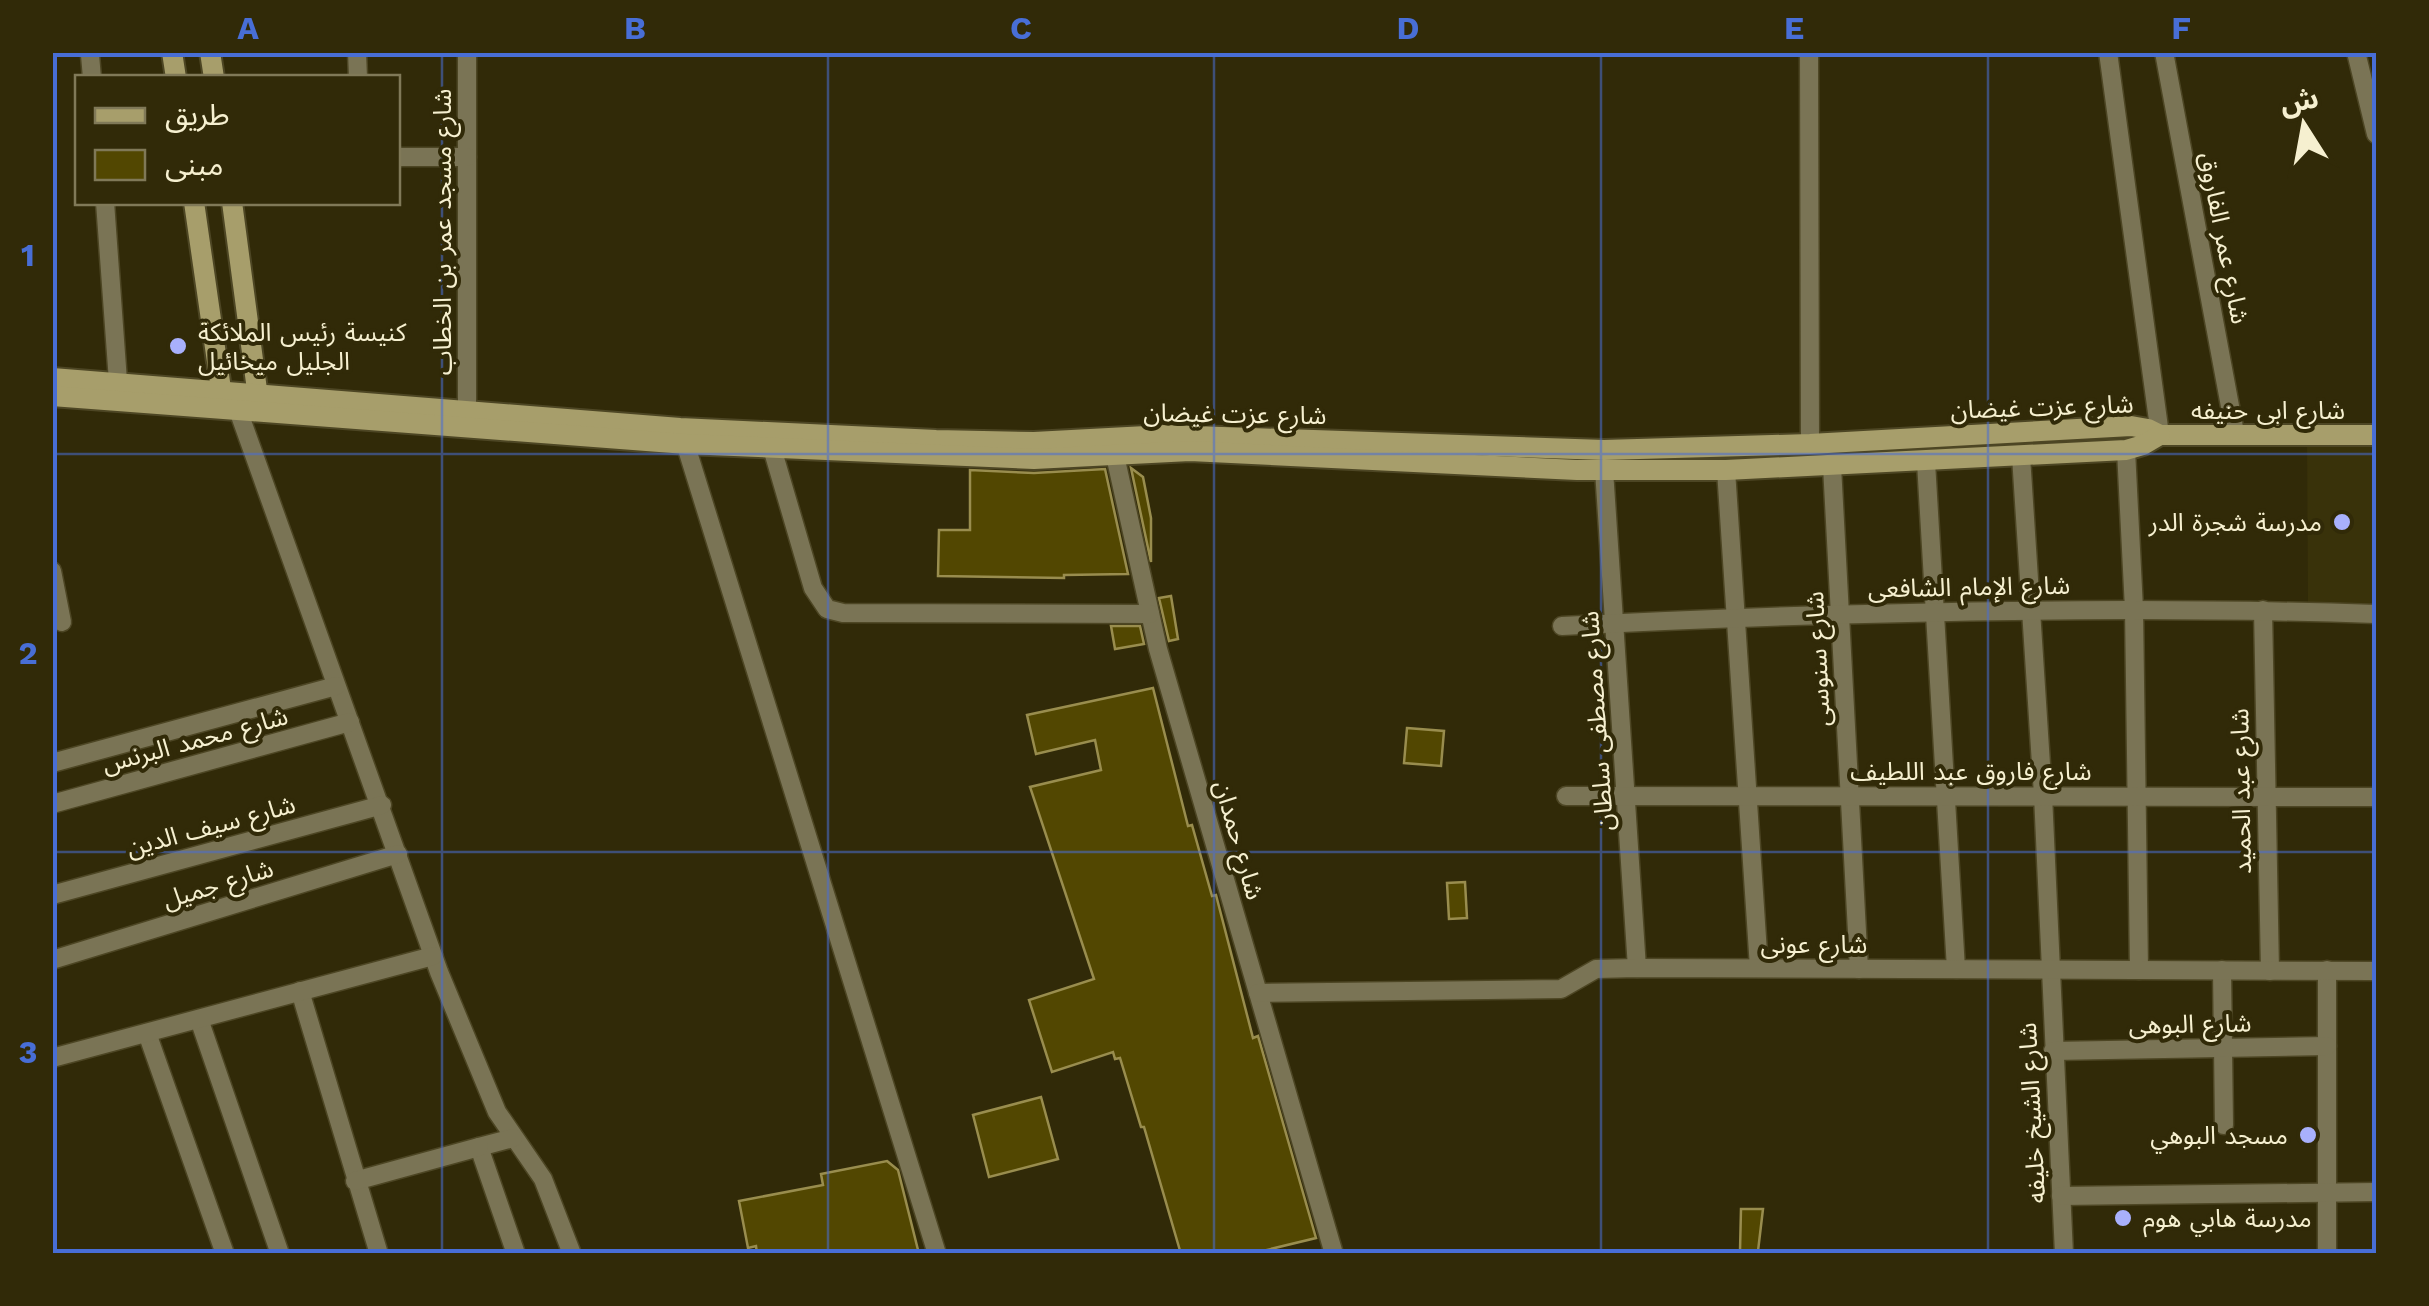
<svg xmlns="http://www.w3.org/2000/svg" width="2429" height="1306" viewBox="0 0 2429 1306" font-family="'Work Sans','Noto Sans Arabic',sans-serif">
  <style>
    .built { fill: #39320a }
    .building { fill: #524701; stroke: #998d4e; stroke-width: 2.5 }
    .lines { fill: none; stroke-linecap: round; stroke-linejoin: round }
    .street-casing { stroke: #4d4624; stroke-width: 21 }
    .secondary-casing { stroke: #4d4624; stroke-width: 24 }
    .street { stroke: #7a7455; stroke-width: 18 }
    .secondary { stroke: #a79e6b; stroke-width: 20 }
    .grid { fill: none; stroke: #486ed6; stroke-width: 2.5; stroke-opacity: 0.55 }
    .poi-dot { fill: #a8b0fc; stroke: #312a08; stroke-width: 4 }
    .labels { text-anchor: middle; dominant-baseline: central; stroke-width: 8; stroke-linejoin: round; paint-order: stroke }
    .street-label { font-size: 25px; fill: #f6f0d0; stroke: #312a08 }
    .poi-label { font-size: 25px; fill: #f6f0d0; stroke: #312a08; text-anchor: start }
    .neatline { fill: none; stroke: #486ed6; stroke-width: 4 }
    .grid-label { font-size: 32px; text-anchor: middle; font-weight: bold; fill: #486ed6 }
  </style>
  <rect width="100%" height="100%" fill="#312a08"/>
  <path class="built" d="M2307 438H2376V610L2308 607Z"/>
  <g class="building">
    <path d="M1131 468 1143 477 1151 518V562Z"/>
    <path d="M1105 469 1128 574 1064 575V578L938 576 939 530H970V470L1034 473Z"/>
    <path d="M1171 596 1178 639 1169 641 1159 598Z"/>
    <path d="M1111 626H1140L1144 644 1115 649Z"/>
    <path d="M1153 688 1188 826 1192 825 1212 896 1216 895 1253 1038 1258 1036 1316 1238 1250 1254H1181L1144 1127H1141L1120 1058 1115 1059 1113 1052 1052 1072 1029 1000 1094 979 1030 787 1101 770 1095 740 1036 754 1027 715Z"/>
    <path d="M1407 728 1444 731 1441 766 1404 763Z"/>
    <path d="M1465 882 1467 918 1449 919 1447 883Z"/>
    <path d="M1041 1097 1058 1159 989 1177 973 1115Z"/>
    <path d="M887 1161 898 1170 919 1254H757L756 1246 748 1248 739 1201 823 1185 821 1174Z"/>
    <path d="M1741 1209H1763L1758 1251H1740Z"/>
  </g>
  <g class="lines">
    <g class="street-casing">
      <g id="street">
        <path d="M357 52 358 78"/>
        <path d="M467 52V412"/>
        <path d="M1809 52 1810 444"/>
        <path d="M2108 52 2160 435"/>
        <path d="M2164 52 2235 433"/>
        <path d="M2356 52 2376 134"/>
        <path d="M90 55 92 78"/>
        <path d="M398 157H467"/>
        <path d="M105 202 119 395"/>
        <path d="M238 410 439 972 497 1112 543 1179 572 1254"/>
        <path d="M682 433 937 1254"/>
        <path d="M1112 442 1158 649 1334 1254"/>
        <path d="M772 448 813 588 827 609 843 613 1150 614"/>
        <path d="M2126 450 2134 609 2139 970"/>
        <path d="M2021 456 2043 795 2064 1254"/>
        <path d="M1926 462 1956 969"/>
        <path d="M1832 466 1859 969"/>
        <path d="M1604 470 1637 968"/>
        <path d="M1726 470 1759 968"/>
        <path d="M52 571 62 622"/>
        <path d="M2263 610 2270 971"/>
        <path d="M1562 626C1833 612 2105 605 2376 614"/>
        <path d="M52 763 336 686"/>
        <path d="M1566 796 2376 797"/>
        <path d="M52 804 350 722"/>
        <path d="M52 895 382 805"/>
        <path d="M52 960 398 854"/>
        <path d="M2222 970 2224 1125"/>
        <path d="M2327 970V1254"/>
        <path d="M300 991 379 1254"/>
        <path d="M1258 993 1561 989 1596 969 1637 968 2376 971"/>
        <path d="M199 1019 280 1254"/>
        <path d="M147 1033 225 1254"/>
        <path d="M2053 1051 2327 1046"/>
        <path d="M52 1058 433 956"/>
        <path d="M513 1138 479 1147 516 1254"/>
        <path d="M355 1181 479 1147"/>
        <path d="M2061 1196 2376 1192"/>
      </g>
    </g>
    <g class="secondary-casing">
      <g id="secondary">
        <path d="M172 52 176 78"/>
        <path d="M210 52 214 78"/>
        <path d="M194 202 223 403"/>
        <path d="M232 202 259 405"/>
        <path d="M52 378 680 428 936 440 1034 442 1165 435 1604 450 1810 444 2131 426 2148 429 2160 435H2376"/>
        <path d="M52 396 686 444 1034 459 1190 451 1577 470H1726L2126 450 2143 445 2160 435"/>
      </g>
    </g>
    <use href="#street" class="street"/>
    <use href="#secondary" class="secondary"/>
  </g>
  <path class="grid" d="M442 52V1254M828 52V1254M1214 52V1254M1601 52V1254M1988 52V1254M52 454H2376M52 852H2376"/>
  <g class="poi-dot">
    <circle cx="178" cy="346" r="10"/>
    <circle cx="2342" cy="522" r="10"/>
    <circle cx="2308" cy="1135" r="10"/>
    <circle cx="2123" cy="1218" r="10"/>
  </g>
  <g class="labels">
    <g class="street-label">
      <text transform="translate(442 232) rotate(-90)">شارع مسجد عمر بن الخطاب</text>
      <text transform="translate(2224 238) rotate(79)">شارع عمر الفاروق</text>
      <text transform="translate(2042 407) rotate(-2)">شارع عزت غيضان</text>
      <text x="2268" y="410">شارع ابى حنيفه</text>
      <text transform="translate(1235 414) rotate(1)">شارع عزت غيضان</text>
      <text transform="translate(1969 587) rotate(-1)">شارع الإمام الشافعى</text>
      <text transform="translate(1818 659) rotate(-93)">شارع سنوسى</text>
      <text transform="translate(1597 721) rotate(-94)">شارع مصطفى سلطان</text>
      <text transform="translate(195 740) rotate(-15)">شارع محمد البرنس</text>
      <text x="1971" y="771">شارع فاروق عبد اللطيف</text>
      <text transform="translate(2241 791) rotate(-91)">شارع عبد الحميد</text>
      <text transform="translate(211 826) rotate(-15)">شارع سيف الدين</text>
      <text transform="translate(1239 840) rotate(74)">شارع حمدان</text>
      <text transform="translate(218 884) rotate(-17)">شارع جميل</text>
      <text x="1814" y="944">شارع عونى</text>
      <text transform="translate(2190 1024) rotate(-1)">شارع البوهى</text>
      <text transform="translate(2032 1113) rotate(-93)">شارع الشيخ خليفه</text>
    </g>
    <g class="poi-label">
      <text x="198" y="332">كنيسة رئيس الملائكة<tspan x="198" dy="29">الجليل ميخائيل</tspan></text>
      <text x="2322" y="522" text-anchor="end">مدرسة شجرة الدر</text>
      <text x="2288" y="1135" text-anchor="end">مسجد البوهي</text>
      <text x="2143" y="1218">مدرسة هابي هوم</text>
    </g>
  </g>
  <rect width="2429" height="1306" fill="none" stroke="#312a08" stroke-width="110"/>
  <rect x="75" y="75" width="325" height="130" fill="#312a08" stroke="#807958" stroke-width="2.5"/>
  <rect x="95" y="108" width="50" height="15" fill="#a79e6b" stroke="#807958" stroke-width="2.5"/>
  <text x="165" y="125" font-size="30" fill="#f6f0d0">طريق</text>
  <rect x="95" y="150" width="50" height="30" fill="#524701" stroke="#807958" stroke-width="2.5"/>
  <text x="165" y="175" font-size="30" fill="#f6f0d0">مبنى</text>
  <g transform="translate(2304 125) rotate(349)" stroke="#312a08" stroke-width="8" paint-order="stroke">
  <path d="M0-8L18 38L0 25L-18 38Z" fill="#f6f0d0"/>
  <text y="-15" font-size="28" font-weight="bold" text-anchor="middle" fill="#f6f0d0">ش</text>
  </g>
  <rect x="55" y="55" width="2319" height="1196" class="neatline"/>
  <g class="grid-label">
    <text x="248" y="39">A</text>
    <text x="635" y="39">B</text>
    <text x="1021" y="39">C</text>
    <text x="1408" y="39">D</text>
    <text x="1794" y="39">E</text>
    <text x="2181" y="39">F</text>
    <text x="28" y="266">1</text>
    <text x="28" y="664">2</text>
    <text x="28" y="1063">3</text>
  </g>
</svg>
